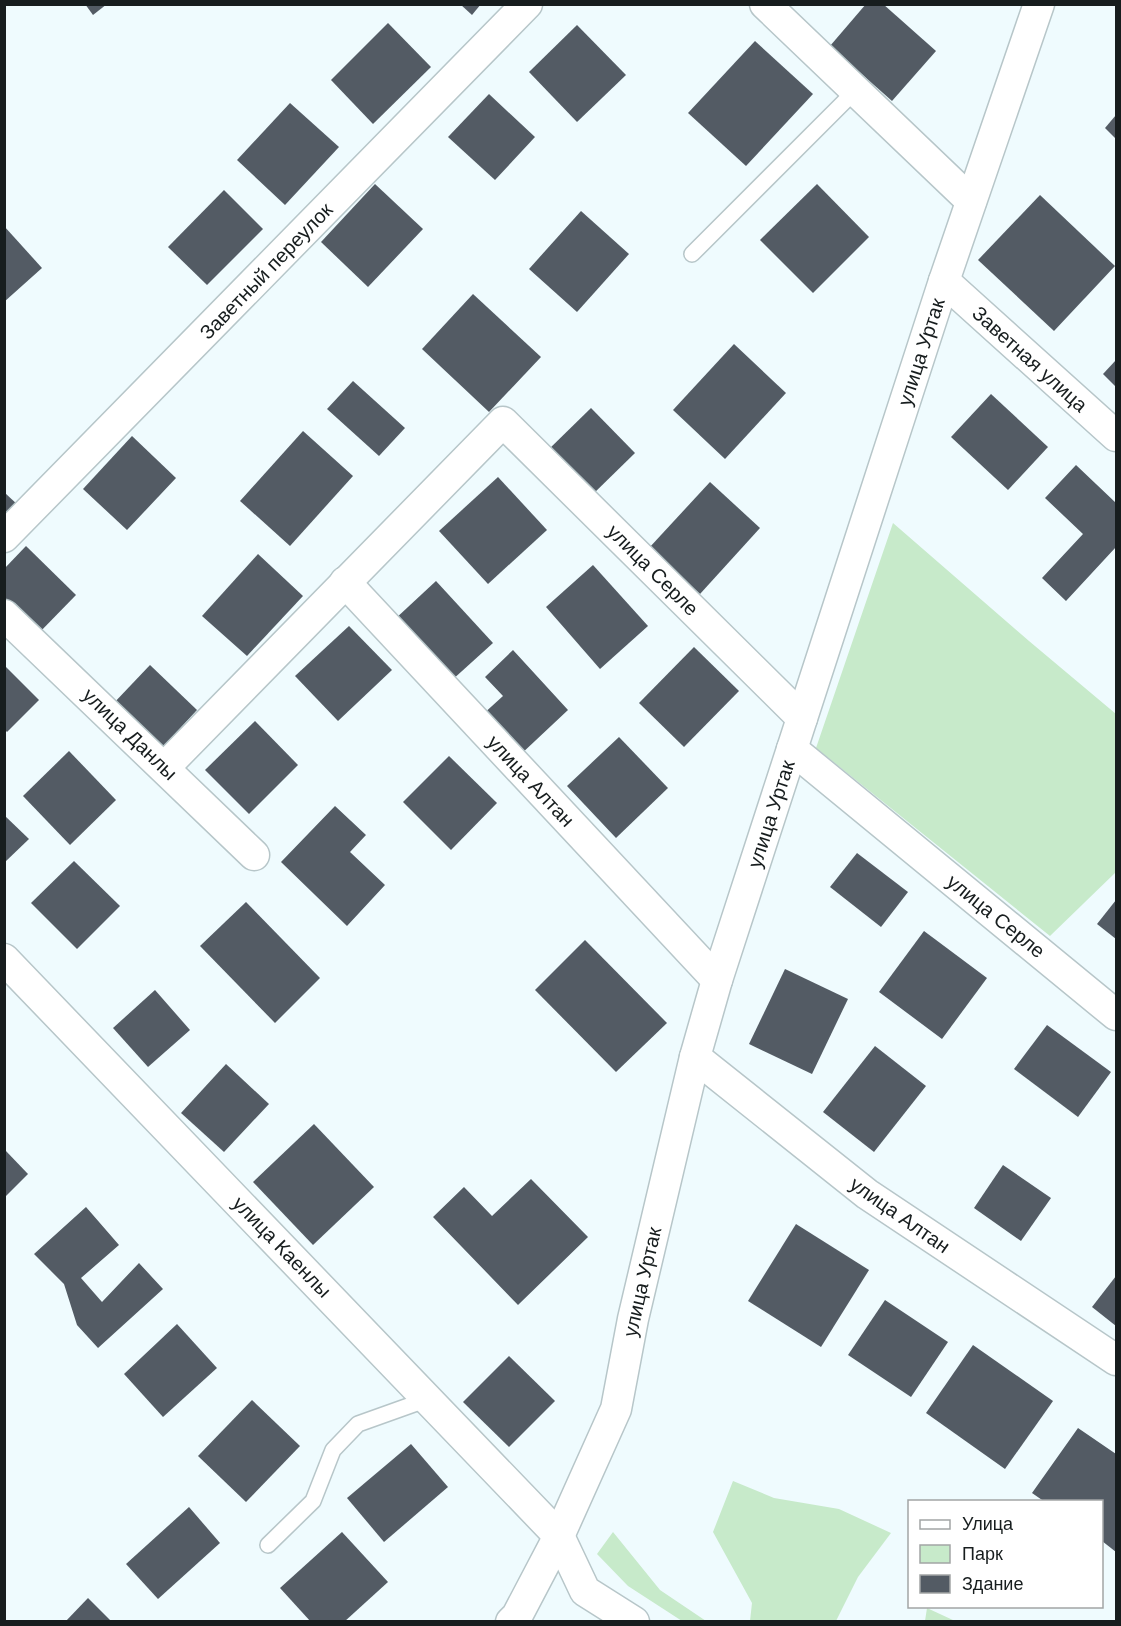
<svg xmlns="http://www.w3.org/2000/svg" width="1121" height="1626" viewBox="0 0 1121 1626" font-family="Helvetica,sans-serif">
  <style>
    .green { fill: #c7eaca }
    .building { fill: #535b64 }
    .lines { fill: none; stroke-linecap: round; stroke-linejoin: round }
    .lane-casing { stroke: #b7c6c9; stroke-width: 18 }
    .street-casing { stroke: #b7c6c9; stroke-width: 33 }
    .lane { stroke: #fff; stroke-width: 15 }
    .street { stroke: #fff; stroke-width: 30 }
    .labels { text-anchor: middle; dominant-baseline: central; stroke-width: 6; stroke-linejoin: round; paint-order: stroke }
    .street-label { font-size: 20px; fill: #171d1e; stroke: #fff }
  </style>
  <rect width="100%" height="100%" fill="#effbfe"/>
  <g class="green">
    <path d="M893 523 1029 641 1116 714V872L1050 936 816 748Z"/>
    <path d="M733 1481 774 1498 839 1509 891 1533 858 1577 836 1621H750L752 1603 713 1532Z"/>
    <path d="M613 1532 660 1590 706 1621H682L628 1586 597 1554Z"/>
    <path d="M927 1608 955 1621H925Z"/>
  </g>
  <g class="building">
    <path d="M85 4H107L93 15Z"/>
    <path d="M460 4H481L472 15Z"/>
    <path d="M866 4H883L936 51 892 101 830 46Z"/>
    <path d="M388 23 431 67 373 124 331 80Z"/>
    <path d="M577 25 626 75 577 122 529 72Z"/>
    <path d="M755 41 813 94 746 166 688 113Z"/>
    <path d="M489 94 535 137 495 180 448 137Z"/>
    <path d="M290 103 339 147 285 205 237 160Z"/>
    <path d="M1116 115V139L1105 128Z"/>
    <path d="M375 184 423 229 368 287 321 242Z"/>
    <path d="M817 184 869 237 813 293 760 240Z"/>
    <path d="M224 190 263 229 207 285 168 247Z"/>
    <path d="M1040 195 1115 266 1054 331 978 260Z"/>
    <path d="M581 211 629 254 577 312 529 269Z"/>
    <path d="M4 226 42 268 4 302Z"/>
    <path d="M473 294 541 357 489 412 422 349Z"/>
    <path d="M734 344 786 393 725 459 673 410Z"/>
    <path d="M1116 360V387L1103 374Z"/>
    <path d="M353 381 405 428 379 456 327 409Z"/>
    <path d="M991 394 1048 447 1008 490 951 437Z"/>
    <path d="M591 408 635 453 589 498 545 453Z"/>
    <path d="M303 431 353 476 290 546 240 501Z"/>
    <path d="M132 436 176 478 127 530 83 489Z"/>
    <path d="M1076 465 1116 503V547L1066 601 1042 578 1083 534 1045 498Z"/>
    <path d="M498 477 547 530 488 584 439 531Z"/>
    <path d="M710 482 760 528 700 594 649 548Z"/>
    <path d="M4 492 20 507 4 522Z"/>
    <path d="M26 546 76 595 36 636 4 606V569Z"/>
    <path d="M258 554 303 596 247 656 202 616Z"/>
    <path d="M593 565 648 626 600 669 546 607Z"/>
    <path d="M436 581 493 643 451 681 394 620Z"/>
    <path d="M349 626 392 670 338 721 295 676Z"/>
    <path d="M694 647 739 691 684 747 639 703Z"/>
    <path d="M513 650 568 710 519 756 481 716 503 696 485 677Z"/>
    <path d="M4 665 39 700 7 732 4 729Z"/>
    <path d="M150 665 197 710 160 750 112 705Z"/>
    <path d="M255 721 298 765 249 814 205 770Z"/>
    <path d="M619 737 668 788 616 838 567 786Z"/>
    <path d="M69 751 116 800 70 845 23 796Z"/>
    <path d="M449 756 497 803 451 850 403 802Z"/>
    <path d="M335 806 366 835 350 852 385 885 347 926 281 862Z"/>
    <path d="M4 815 29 839 4 863Z"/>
    <path d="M857 853 908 892 881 927 830 887Z"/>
    <path d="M74 861 120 906 77 949 31 903Z"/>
    <path d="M1116 900V939L1097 924Z"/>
    <path d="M246 902 320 978 275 1023 200 946Z"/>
    <path d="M924 931 987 978 942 1039 879 992Z"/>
    <path d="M585 940 667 1023 616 1072 535 990Z"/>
    <path d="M785 969 848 999 812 1074 749 1044Z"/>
    <path d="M155 990 190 1030 148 1067 113 1028Z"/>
    <path d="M1047 1025 1111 1072 1078 1117 1014 1069Z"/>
    <path d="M875 1046 926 1086 874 1152 823 1112Z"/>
    <path d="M226 1064 269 1104 224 1152 181 1113Z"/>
    <path d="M314 1124 374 1187 313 1245 253 1182Z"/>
    <path d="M5 1150 28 1174 5 1197Z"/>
    <path d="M1003 1165 1051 1198 1021 1241 974 1208Z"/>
    <path d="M531 1179 588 1237 518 1305 433 1217 464 1187 492 1216Z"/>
    <path d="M86 1207 119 1245 81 1278 102 1302 139 1263 163 1289 98 1348 77 1325 64 1284 34 1254Z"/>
    <path d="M796 1224 869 1270 821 1347 748 1301Z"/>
    <path d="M1116 1276V1326L1092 1307Z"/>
    <path d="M885 1300 948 1342 911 1397 848 1355Z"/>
    <path d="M177 1324 217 1368 163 1417 124 1374Z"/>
    <path d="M973 1345 1053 1401 1005 1469 926 1413Z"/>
    <path d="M509 1356 555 1401 509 1447 463 1402Z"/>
    <path d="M252 1400 300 1446 246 1502 198 1456Z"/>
    <path d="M1078 1428 1116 1454V1552L1102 1541V1502H1045L1032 1493Z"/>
    <path d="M411 1444 448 1487 384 1542 347 1498Z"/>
    <path d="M189 1507 220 1543 158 1599 126 1564Z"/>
    <path d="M342 1532 388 1582 344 1622H311L280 1588Z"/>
    <path d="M88 1598 112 1622H65Z"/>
  </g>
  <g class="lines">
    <g class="lane-casing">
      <g id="lane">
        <path d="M692 254 856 90"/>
        <path d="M268 1545 313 1501 333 1450 358 1424 428 1399"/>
      </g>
    </g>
    <g class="street-casing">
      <g id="street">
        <path d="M765 4 971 201"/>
        <path d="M944 281 1116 436"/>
        <path d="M4 537 527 4"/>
        <path d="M345 582 717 980"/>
        <path d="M4 615 254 855"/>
        <path d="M792 749 1116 1015"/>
        <path d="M165 767 503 422 802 718"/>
        <path d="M4 959 559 1536 585 1591 634 1622"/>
        <path d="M695 1057 867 1194 1116 1360"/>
        <path d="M511 1622 517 1616 559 1536 616 1409 633 1319 695 1057 717 980 944 281 1039 4"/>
      </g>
    </g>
    <use href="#lane" class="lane"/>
    <use href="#street" class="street"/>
  </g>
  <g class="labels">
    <g class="street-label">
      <text transform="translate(266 271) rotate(-46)">Заветный переулок</text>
      <text transform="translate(921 352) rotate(-72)">улица Уртак</text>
      <text transform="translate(1030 359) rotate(42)">Заветная улица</text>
      <text transform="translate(653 570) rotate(45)">улица Серле</text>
      <text transform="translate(130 734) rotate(44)">улица Данлы</text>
      <text transform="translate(531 781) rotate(47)">улица Алтан</text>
      <text transform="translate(771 814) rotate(-72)">улица Уртак</text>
      <text transform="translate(996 916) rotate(39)">улица Серле</text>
      <text transform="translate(900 1215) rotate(35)">улица Алтан</text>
      <text transform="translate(282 1247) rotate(46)">улица Каенлы</text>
      <text transform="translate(642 1282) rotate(-77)">улица Уртак</text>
    </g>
  </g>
  <rect width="1121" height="1626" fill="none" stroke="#171d1e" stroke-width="12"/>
  <rect x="908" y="1500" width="195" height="108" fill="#ffffff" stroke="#a2a5a5" stroke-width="1.5"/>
  <rect x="920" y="1520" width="30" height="9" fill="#ffffff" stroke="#a2a5a5" stroke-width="1.5"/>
  <text x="962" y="1530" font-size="18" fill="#171d1e">Улица</text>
  <rect x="920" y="1545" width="30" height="18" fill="#c7eaca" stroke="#a2a5a5" stroke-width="1.5"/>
  <text x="962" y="1560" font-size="18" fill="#171d1e">Парк</text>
  <rect x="920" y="1575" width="30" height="18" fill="#535b64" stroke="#a2a5a5" stroke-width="1.5"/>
  <text x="962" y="1590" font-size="18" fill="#171d1e">Здание</text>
</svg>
